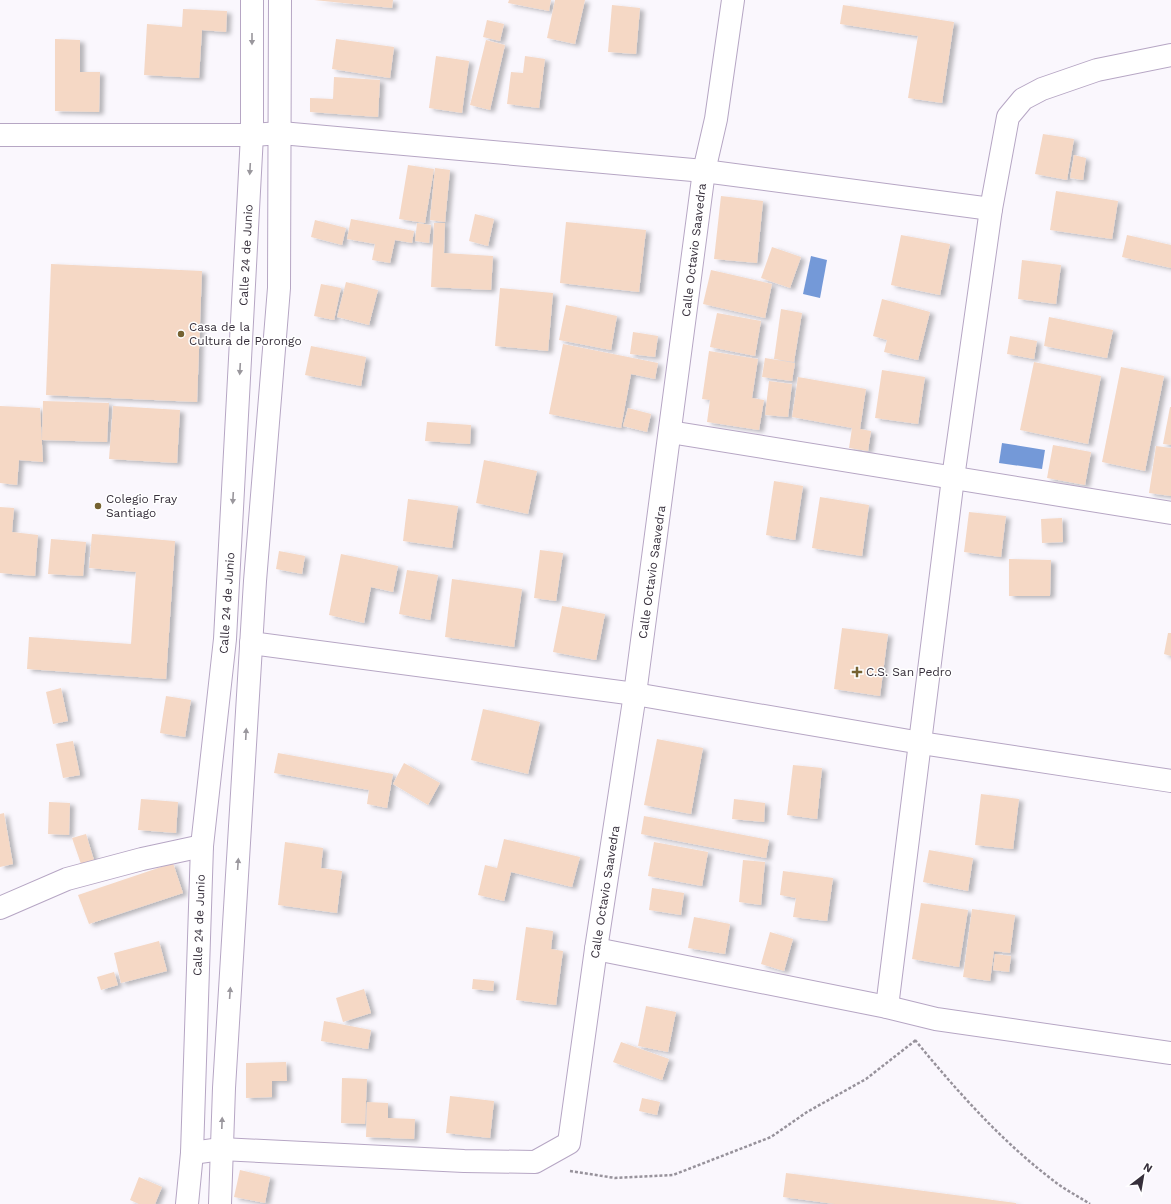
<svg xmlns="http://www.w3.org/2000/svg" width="1171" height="1204" viewBox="0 0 1171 1204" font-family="'Work Sans',sans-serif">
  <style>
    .water { fill: #7499d8 }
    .building { fill: #f5d8c5; filter: url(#shadow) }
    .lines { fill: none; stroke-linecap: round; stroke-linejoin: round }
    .street-casing { stroke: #b6a6c4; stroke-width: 24 }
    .path { stroke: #97929b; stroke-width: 2.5; stroke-dasharray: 3 2; stroke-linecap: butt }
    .street { stroke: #fff; stroke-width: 22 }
    .oneway { fill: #9a979d }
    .poi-dot { fill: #756231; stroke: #fff; stroke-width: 1.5 }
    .labels { text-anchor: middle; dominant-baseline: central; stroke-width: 3; stroke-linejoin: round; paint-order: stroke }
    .street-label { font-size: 12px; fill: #362f3b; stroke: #fff }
    .poi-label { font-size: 12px; fill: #362f3b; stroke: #fff; text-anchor: start }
  </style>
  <defs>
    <filter id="shadow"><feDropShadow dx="4.5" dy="2.5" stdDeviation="2" flood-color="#0004"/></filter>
  </defs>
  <rect width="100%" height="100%" fill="#faf7fd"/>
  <g class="water">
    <path d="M811 256 827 260 820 298 803 294Z"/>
    <path d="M1002 443 1045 450 1042 469 999 463Z"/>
  </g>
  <g class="building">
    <path d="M314 0H393L392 8Z"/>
    <path d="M509 0H551L549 11 508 3Z"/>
    <path d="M555 0H585L575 44 547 38Z"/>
    <path d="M612 5 640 8 636 54 608 52Z"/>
    <path d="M843 5 954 22 942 103 908 98 918 36 840 24Z"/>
    <path d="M183 9 227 11 226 32 202 30 199 78 144 75 147 24 182 27Z"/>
    <path d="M487 20 504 24 500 41 483 37Z"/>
    <path d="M55 39 80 40V72H100L99 112 55 111Z"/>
    <path d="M336 39 394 47 390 78 332 69Z"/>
    <path d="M486 40 505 45 490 110 470 105Z"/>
    <path d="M436 56 469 61 462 113 429 108Z"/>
    <path d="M525 56 545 59 539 108 507 104 511 72 523 73Z"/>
    <path d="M334 77 380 80 378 117 310 112V98L333 99Z"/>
    <path d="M1043 134 1074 139 1067 180 1035 174Z"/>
    <path d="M1074 155 1086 158 1083 180 1070 178Z"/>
    <path d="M408 165 434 169 425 223 399 219Z"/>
    <path d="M435 168 450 170 445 222 430 220Z"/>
    <path d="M1056 191 1118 201 1112 239 1050 230Z"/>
    <path d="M721 196 763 201 757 263 714 259Z"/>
    <path d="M475 214 494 219 488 246 469 241Z"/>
    <path d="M351 219 414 231 412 243 395 240 390 263 372 260 375 244 347 239Z"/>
    <path d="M315 220 346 228 342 245 311 237Z"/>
    <path d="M566 222 646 230 639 292 560 283Z"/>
    <path d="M417 223 431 225 429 243 415 241Z"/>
    <path d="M434 223H445L444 253 493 256 491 290 431 287Z"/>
    <path d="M901 235 950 244 940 295 891 285Z"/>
    <path d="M1127 235 1171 245V268L1122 257Z"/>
    <path d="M772 247 801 257 790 288 761 278Z"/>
    <path d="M1022 260 1061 265 1056 304 1018 299Z"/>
    <path d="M51 264 202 271 197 402 46 395Z"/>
    <path d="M711 270 772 284 765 318 703 304Z"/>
    <path d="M346 282 378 290 369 325 337 317Z"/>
    <path d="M321 284 341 288 334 320 314 316Z"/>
    <path d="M500 288 553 293 548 351 495 346Z"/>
    <path d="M882 299 930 312 918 360 884 352 887 340 873 336Z"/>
    <path d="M566 305 617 316 611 350 559 340Z"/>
    <path d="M781 309 802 313 794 362 774 359Z"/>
    <path d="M717 313 761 321 755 356 710 347Z"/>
    <path d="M1049 317 1113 330 1107 358 1044 346Z"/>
    <path d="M633 332 658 336 655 357 630 354Z"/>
    <path d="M1010 336 1037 341 1034 359 1007 354Z"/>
    <path d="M563 344 658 363 655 379 631 374 621 428 549 414Z"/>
    <path d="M311 346 366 357 361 386 305 375Z"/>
    <path d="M709 351 758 359 752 398 764 400 759 430 707 422 710 400 702 399Z"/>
    <path d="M765 358 795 363 792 381 762 377Z"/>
    <path d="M1034 362 1101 376 1088 444 1020 430Z"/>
    <path d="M1121 367 1164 376 1145 471 1102 462Z"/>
    <path d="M882 370 925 377 918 424 875 418Z"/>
    <path d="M798 377 866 389 860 429 871 431 868 451 849 448 852 428 792 417Z"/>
    <path d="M769 381 792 384 788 417 765 415Z"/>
    <path d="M43 401 109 403 107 442 42 440Z"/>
    <path d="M0 406 40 408 43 462 19 460 17 485 0 483Z"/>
    <path d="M113 406 180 410 177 463 109 459Z"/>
    <path d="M1170 407H1171V445L1163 444Z"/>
    <path d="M628 408 651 414 647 432 623 426Z"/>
    <path d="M427 422 471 425 470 444 425 441Z"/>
    <path d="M1053 445 1091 452 1085 485 1047 478Z"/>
    <path d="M1156 446 1171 448V496L1149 493Z"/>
    <path d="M484 460 537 471 528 514 476 503Z"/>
    <path d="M774 481 803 486 795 540 766 535Z"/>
    <path d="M820 497 869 505 862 556 812 548Z"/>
    <path d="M408 499 458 506 452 548 403 541Z"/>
    <path d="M0 507 14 508 12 532 38 535 35 576 0 573Z"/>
    <path d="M969 512 1006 516 1001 557 964 552Z"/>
    <path d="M1062 518 1063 542 1042 543 1041 519Z"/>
    <path d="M92 534 175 541 166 679 27 669 29 637 131 644 136 572 89 568Z"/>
    <path d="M51 539 86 542 83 576 48 574Z"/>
    <path d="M540 550 563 553 556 601 534 598Z"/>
    <path d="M279 551 305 556 302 574 276 569Z"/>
    <path d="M341 554 398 566 393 592 371 587 364 623 329 615Z"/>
    <path d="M1009 559 1051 560 1050 596H1009Z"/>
    <path d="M407 570 438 575 430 620 399 614Z"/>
    <path d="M452 579 522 589 514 647 445 637Z"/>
    <path d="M562 606 605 614 596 660 553 652Z"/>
    <path d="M842 628 888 634 880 696 834 689Z"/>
    <path d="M1168 633H1171V656L1164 654Z"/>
    <path d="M61 688 68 721 53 724 46 692Z"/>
    <path d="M166 696 191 700 185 737 160 733Z"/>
    <path d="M483 709 540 722 528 774 471 760Z"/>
    <path d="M657 739 703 748 691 814 644 805Z"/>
    <path d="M73 741 80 775 63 778 56 744Z"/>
    <path d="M278 753 393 774 387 808 367 804 369 790 274 773Z"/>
    <path d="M404 763 440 783 428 805 393 784Z"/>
    <path d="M793 765 822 768 817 819 787 815Z"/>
    <path d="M981 794 1019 799 1013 849 975 845Z"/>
    <path d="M141 799 178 802 176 833 138 830Z"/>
    <path d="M734 799 765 803 764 822 732 819Z"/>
    <path d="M49 802 70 803 69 835 48 834Z"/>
    <path d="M4 813 13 864 0 867V814Z"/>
    <path d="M644 816 769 840 766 858 641 834Z"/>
    <path d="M86 834 94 860 81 864 72 838Z"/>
    <path d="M504 839 580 857 572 887 511 872 504 901 478 895 485 865 497 868Z"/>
    <path d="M285 842 323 848 321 868 342 871 337 913 278 905Z"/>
    <path d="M654 842 708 852 702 886 648 876Z"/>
    <path d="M929 850 973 858 968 891 923 882Z"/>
    <path d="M743 860 765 862 761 905 739 902Z"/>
    <path d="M173 863 183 893 89 924 78 895Z"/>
    <path d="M783 871 833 878 827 921 793 917 796 898 780 895Z"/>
    <path d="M652 888 684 893 681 915 649 910Z"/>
    <path d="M921 903 968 910 959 967 912 959Z"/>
    <path d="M972 909 1015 915 1010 953 994 951 990 981 963 977Z"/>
    <path d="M694 917 730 924 725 954 688 948Z"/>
    <path d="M526 927 553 931 551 949 563 951 556 1005 516 1000Z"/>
    <path d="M770 932 793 939 784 971 761 964Z"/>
    <path d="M159 941 167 971 121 983 114 953Z"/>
    <path d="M995 954 1011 956 1009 972 993 970Z"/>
    <path d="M114 972 118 985 101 990 97 977Z"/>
    <path d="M473 979 494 981 493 991 472 989Z"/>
    <path d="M364 989 371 1013 343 1022 336 998Z"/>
    <path d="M646 1006 676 1012 668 1052 638 1046Z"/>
    <path d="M324 1021 371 1030 368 1049 321 1041Z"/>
    <path d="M621 1042 669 1059 662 1080 613 1062Z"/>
    <path d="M286 1062 287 1081H272V1097L246 1098V1063Z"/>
    <path d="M342 1078 367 1079 365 1124 341 1123Z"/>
    <path d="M450 1096 494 1101 490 1138 446 1133Z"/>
    <path d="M642 1098 660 1102 657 1115 639 1111Z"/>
    <path d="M367 1102 388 1103V1118L415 1119 414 1139 366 1137Z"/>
    <path d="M240 1170 270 1177 265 1203 234 1197Z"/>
    <path d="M786 1173 1016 1203V1204H835L783 1197Z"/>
    <path d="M139 1177 162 1187 155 1204H139L130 1200Z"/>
  </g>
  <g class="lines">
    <g class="street-casing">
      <g id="street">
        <path d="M0 135H252L281 133 704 171 991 209"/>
        <path d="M670 432 1171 513"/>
        <path d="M251 643 635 694 921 743 1171 781"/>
        <path d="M0 908 67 879 142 859 202 846"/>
        <path d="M596 949 887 1007 936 1019 1171 1053"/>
        <path d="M887 1007 953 478 991 209 1008 117 1023 99 1042 89 1097 70 1171 55"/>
        <path d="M192 1153 221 1149 464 1161 535 1162 569 1143 596 949 635 694 704 171 716 119 733 0"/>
        <path d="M187 1204 192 1153 202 846 225 639 252 135V0"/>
        <path d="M220 1204 224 1088 255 581 279 288 280 0"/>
      </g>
    </g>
    <g class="path">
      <path d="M915 1040C957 1091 1001 1141 1054 1181 1065 1190 1078 1196 1090 1204"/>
      <path d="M570 1171 615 1178 673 1175 771 1137 807 1112 866 1079 916 1040"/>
    </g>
    <use href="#street" class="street"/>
  </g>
  <defs><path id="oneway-solid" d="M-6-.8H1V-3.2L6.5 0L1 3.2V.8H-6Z"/></defs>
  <g class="oneway">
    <use href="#oneway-solid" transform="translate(252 39) rotate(90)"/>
    <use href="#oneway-solid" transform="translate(250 169) rotate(93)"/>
    <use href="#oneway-solid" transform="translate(240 369) rotate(93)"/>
    <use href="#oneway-solid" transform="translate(233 498) rotate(93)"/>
    <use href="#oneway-solid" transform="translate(246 734) rotate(-87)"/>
    <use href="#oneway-solid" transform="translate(238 864) rotate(-86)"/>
    <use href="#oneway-solid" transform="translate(230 993) rotate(-86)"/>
    <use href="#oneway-solid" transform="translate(222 1123) rotate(-88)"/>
  </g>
  <g class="poi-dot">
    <circle cx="181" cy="334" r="4"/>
    <circle cx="98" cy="506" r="4"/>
    <path d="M855 666h4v4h4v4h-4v4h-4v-4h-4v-4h4z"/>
  </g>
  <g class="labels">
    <g class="street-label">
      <text transform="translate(694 250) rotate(-83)">Calle Octavio Saavedra</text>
      <text transform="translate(246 255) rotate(-87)">Calle 24 de Junio</text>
      <text transform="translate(652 572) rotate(-82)">Calle Octavio Saavedra</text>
      <text transform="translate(227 603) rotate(-86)">Calle 24 de Junio</text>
      <text transform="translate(605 892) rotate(-81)">Calle Octavio Saavedra</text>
      <text transform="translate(199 925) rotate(-88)">Calle 24 de Junio</text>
    </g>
    <g class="poi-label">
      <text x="189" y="327">Casa de la<tspan x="189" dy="14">Cultura de Porongo</tspan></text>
      <text x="106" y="499">Colegio Fray<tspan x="106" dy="14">Santiago</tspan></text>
      <text x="866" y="672">C.S. San Pedro</text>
    </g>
  </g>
  <g transform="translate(1143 1176) rotate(31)" stroke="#ffffff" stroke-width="3" paint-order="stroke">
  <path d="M0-3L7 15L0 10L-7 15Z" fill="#362f3b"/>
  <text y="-6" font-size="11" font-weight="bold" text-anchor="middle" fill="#362f3b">N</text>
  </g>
</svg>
